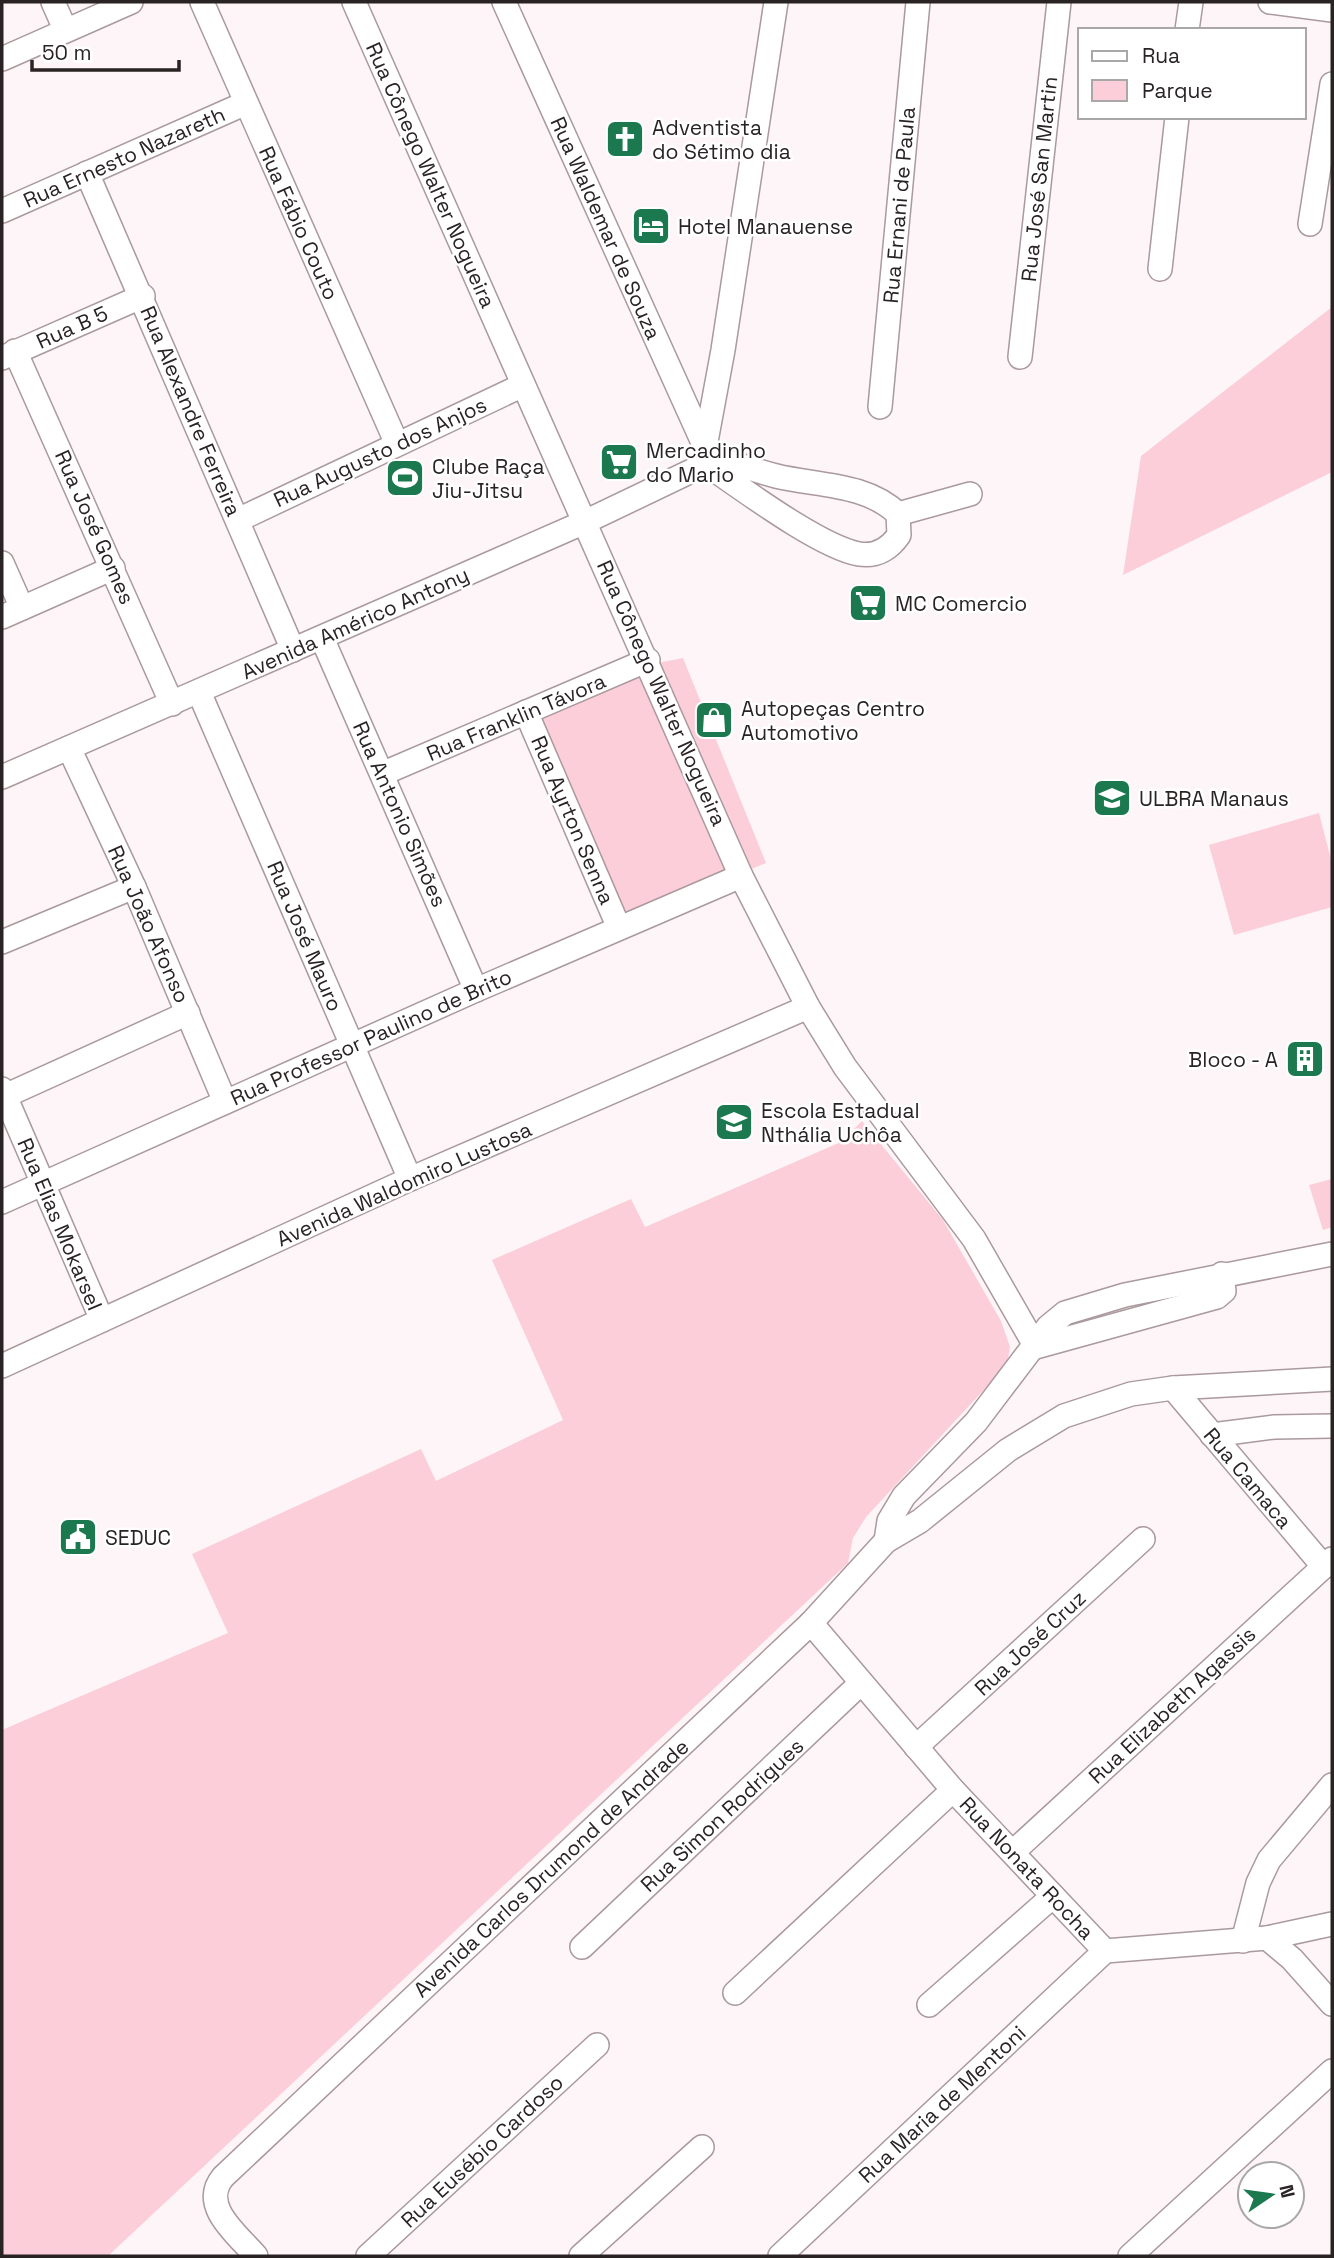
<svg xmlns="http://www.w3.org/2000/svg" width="1334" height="2258" viewBox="0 0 1334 2258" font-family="'Space Grotesk',sans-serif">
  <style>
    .green { fill: #fcced9 }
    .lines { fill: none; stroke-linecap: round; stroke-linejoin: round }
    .minor-casing { stroke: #aa999d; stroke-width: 26 }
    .minor { stroke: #fff; stroke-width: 23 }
    .labels { text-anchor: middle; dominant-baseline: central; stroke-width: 5; stroke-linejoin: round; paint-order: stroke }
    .poi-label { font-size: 21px; fill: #292324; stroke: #fff; text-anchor: start }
    .street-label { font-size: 21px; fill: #292324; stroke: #fff }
  </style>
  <rect width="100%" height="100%" fill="#fdf5f7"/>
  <g class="green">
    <path d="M1332 307V472L1123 575 1141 456Z"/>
    <path d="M683 658 766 863 622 923 534 714 657 663Z"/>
    <path d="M1319 813 1332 863V907L1234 935 1209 845Z"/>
    <path d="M862 1121 943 1220 1001 1321 1010 1347 1007 1365 866 1517 853 1538 848 1563 108 2256H2V1730L228 1633 192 1554 421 1449 436 1481 563 1420 492 1260 631 1199 645 1227 841 1142Z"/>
    <path d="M1332 1179V1227L1323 1230 1309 1185Z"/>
  </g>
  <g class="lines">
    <g class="minor-casing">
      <g id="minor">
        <path d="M53 2 65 29"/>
        <path d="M202 2 397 444"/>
        <path d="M354 2 741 876 808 1007 845 1067 974 1239 1036 1347 1217 1297 1224 1291 1222 1274"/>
        <path d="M504 2 705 447 708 460 706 464"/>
        <path d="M1270 2 1332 10"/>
        <path d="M1187 30 1191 2"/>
        <path d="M2 59 131 2"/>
        <path d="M87 173 293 650"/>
        <path d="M2 211 246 103"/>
        <path d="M1310 224 1332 84"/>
        <path d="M1160 269 1177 117"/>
        <path d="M15 351 172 704"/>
        <path d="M1020 357 1059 2"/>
        <path d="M2 358 143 296"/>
        <path d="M880 407 918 2"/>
        <path d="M705 447 723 350 776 2"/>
        <path d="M706 464C741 488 820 547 859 554 877 557 890 548 899 535L898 514C866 483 817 486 776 476 753 470 730 462 708 455"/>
        <path d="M898 514 970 494"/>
        <path d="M238 520 523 385"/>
        <path d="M2 563 22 608"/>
        <path d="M2 617 113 568"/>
        <path d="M322 638 476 990"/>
        <path d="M199 692 410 1179"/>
        <path d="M526 712 619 928"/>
        <path d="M69 748 134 887 225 1102"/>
        <path d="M384 773 648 660"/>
        <path d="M2 777 587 521 706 464"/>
        <path d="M2 942 134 887"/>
        <path d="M2 1089 102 1320"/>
        <path d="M5 1096 188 1013"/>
        <path d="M2 1202 476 990 741 876"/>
        <path d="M2 1366 410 1179 808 1007"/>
        <path d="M1173 1388 1324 1567"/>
        <path d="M1212 1435 1274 1427 1332 1426"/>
        <path d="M886 1541 889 1521 904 1496 976 1422 1048 1327 1065 1313 1125 1295 1332 1254"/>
        <path d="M811 1623 953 1790 1105 1951"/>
        <path d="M916 1747 1143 1539"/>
        <path d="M1013 1852 1332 1559"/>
        <path d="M1267 1938 1332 1924"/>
        <path d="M1243 1941 1258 1883 1269 1860 1332 1785"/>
        <path d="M582 1947 861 1683"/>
        <path d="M1105 1951 1267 1938 1292 1959 1332 2004"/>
        <path d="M735 1993 953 1790"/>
        <path d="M929 2005 1053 1896"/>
        <path d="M256 2256C238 2235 199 2206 223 2177L811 1623 886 1541 920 1521 1008 1450 1064 1416 1131 1394 1173 1388 1332 1379"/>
        <path d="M368 2256 597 2045"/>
        <path d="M581 2256 702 2147"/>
        <path d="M780 2256 1105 1951"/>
        <path d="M1130 2256 1332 2071"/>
      </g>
    </g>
    <use href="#minor" class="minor"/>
  </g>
  <defs>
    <g id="church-square" transform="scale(2.0125)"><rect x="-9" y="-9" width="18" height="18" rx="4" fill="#1c794f" stroke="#fff"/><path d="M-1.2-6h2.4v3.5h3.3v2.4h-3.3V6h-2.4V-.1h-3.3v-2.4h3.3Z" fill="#fff"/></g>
    <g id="hotel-square" transform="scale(2.0125)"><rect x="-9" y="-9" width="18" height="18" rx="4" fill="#1c794f" stroke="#fff"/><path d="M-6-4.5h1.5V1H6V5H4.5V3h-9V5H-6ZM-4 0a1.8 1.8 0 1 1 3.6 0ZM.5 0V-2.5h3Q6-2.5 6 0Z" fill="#fff"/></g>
    <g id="supermarket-square" transform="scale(2.0125)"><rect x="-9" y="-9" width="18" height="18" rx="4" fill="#1c794f" stroke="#fff"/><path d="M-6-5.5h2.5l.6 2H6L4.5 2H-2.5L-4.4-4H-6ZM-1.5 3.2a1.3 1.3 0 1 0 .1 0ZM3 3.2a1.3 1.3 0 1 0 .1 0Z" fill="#fff"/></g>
    <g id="stadium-square" transform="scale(2.0125)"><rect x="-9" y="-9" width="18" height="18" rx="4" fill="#1c794f" stroke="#fff"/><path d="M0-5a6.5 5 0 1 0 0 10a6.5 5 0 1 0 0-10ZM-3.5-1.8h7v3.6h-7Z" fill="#fff"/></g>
    <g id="shop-square" transform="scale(2.0125)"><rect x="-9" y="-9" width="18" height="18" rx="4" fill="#1c794f" stroke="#fff"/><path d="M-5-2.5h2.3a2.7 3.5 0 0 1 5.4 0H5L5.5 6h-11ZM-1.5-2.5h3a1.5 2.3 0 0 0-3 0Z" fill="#fff"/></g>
    <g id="university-square" transform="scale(2.0125)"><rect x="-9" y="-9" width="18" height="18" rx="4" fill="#1c794f" stroke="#fff"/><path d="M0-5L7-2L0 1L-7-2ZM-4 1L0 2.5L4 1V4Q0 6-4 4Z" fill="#fff"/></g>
    <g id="building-square" transform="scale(2.0125)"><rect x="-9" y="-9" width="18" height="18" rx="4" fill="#1c794f" stroke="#fff"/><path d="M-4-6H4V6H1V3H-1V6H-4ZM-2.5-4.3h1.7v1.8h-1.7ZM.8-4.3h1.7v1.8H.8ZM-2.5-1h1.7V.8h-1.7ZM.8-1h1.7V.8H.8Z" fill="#fff"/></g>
    <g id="school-square" transform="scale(2.0125)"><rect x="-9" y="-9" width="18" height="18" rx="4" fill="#1c794f" stroke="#fff"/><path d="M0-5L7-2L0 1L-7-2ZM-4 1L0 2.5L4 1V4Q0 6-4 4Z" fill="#fff"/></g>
    <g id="civic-square" transform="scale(2.0125)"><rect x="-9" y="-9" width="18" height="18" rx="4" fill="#1c794f" stroke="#fff"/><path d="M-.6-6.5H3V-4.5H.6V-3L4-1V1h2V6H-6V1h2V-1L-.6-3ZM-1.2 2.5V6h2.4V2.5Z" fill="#fff"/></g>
  </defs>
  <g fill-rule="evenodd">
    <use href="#church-square" x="625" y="139"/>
    <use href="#hotel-square" x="651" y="226"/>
    <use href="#supermarket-square" x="619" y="462"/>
    <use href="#stadium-square" x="405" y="478"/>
    <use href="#supermarket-square" x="868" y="603"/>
    <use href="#shop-square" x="714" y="720"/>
    <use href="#university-square" x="1112" y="798"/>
    <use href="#building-square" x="1305" y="1059"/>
    <use href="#school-square" x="734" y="1122"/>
    <use href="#civic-square" x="78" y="1537"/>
  </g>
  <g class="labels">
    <g class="poi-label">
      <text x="652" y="127">Adventista<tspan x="652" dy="24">do Sétimo dia</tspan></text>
      <text x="678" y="226">Hotel Manauense</text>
      <text x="646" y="450">Mercadinho<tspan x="646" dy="24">do Mario</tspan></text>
      <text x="432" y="466">Clube Raça<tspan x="432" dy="24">Jiu-Jitsu</tspan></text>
      <text x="895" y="603">MC Comercio</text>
      <text x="741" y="708">Autopeças Centro<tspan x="741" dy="24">Automotivo</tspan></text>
      <text x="1139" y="798">ULBRA Manaus</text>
      <text x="1278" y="1059" text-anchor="end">Bloco - A</text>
      <text x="761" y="1110">Escola Estadual<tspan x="761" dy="24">Nthália Uchôa</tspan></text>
      <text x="105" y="1537">SEDUC</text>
    </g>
    <g class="street-label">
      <text transform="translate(124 157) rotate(-24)">Rua Ernesto Nazareth</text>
      <text transform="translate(431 175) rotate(66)">Rua Cônego Walter Nogueira</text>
      <text transform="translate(1039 179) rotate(-84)">Rua José San Martin</text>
      <text transform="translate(899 205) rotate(-85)">Rua Ernani de Paula</text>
      <text transform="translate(299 223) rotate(66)">Rua Fábio Couto</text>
      <text transform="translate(606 228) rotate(66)">Rua Waldemar de Souza</text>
      <text transform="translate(72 327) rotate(-24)">Rua B 5</text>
      <text transform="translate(191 411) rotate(67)">Rua Alexandre Ferreira</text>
      <text transform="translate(380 452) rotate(-25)">Rua Augusto dos Anjos</text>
      <text transform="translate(95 527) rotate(66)">Rua José Gomes</text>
      <text transform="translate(355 623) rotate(-24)">Avenida Américo Antony</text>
      <text transform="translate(662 693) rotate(66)">Rua Cônego Walter Nogueira</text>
      <text transform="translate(516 717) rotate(-23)">Rua Franklin Távora</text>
      <text transform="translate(400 814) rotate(66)">Rua Antonio Simões</text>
      <text transform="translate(573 820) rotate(67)">Rua Ayrton Senna</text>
      <text transform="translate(149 924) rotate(66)">Rua João Afonso</text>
      <text transform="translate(305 936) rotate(67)">Rua José Mauro</text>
      <text transform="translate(371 1037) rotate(-24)">Rua Professor Paulino de Brito</text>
      <text transform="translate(404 1184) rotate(-24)">Avenida Waldomiro Lustosa</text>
      <text transform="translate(60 1224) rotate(67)">Rua Elias Mokarsel</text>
      <text transform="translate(1248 1478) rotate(50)">Rua Camaca</text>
      <text transform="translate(1030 1643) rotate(-43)">Rua José Cruz</text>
      <text transform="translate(1172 1705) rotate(-43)">Rua Elizabeth Agassis</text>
      <text transform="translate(722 1815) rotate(-43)">Rua Simon Rodrigues</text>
      <text transform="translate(551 1868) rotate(-43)">Avenida Carlos Drumond de Andrade</text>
      <text transform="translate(1027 1868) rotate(47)">Rua Nonata Rocha</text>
      <text transform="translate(942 2104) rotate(-43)">Rua Maria de Mentoni</text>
      <text transform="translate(482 2151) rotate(-43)">Rua Eusébio Cardoso</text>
    </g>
  </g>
  <rect width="1334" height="2258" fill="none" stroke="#292324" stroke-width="7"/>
  <rect x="1078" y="28" width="228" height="91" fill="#ffffff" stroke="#a9a7a7" stroke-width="2"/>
  <rect x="1092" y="51" width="35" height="10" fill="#ffffff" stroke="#a9a7a7" stroke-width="2"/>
  <text x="1142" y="63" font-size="21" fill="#292324">Rua</text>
  <rect x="1092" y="80" width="35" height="21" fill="#fcced9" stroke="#a9a7a7" stroke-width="2"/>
  <text x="1142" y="98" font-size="21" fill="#292324">Parque</text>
  <g transform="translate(1271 2195) rotate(77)"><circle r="33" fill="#ffffff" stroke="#a9a7a7" stroke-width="2"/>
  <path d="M0-5L12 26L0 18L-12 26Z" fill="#1c794f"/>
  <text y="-10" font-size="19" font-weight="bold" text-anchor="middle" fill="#292324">N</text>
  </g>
  <path d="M32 60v10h147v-10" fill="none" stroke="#292324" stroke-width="3.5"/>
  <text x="42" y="60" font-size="21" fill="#292324" stroke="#ffffff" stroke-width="5" paint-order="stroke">50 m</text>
</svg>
